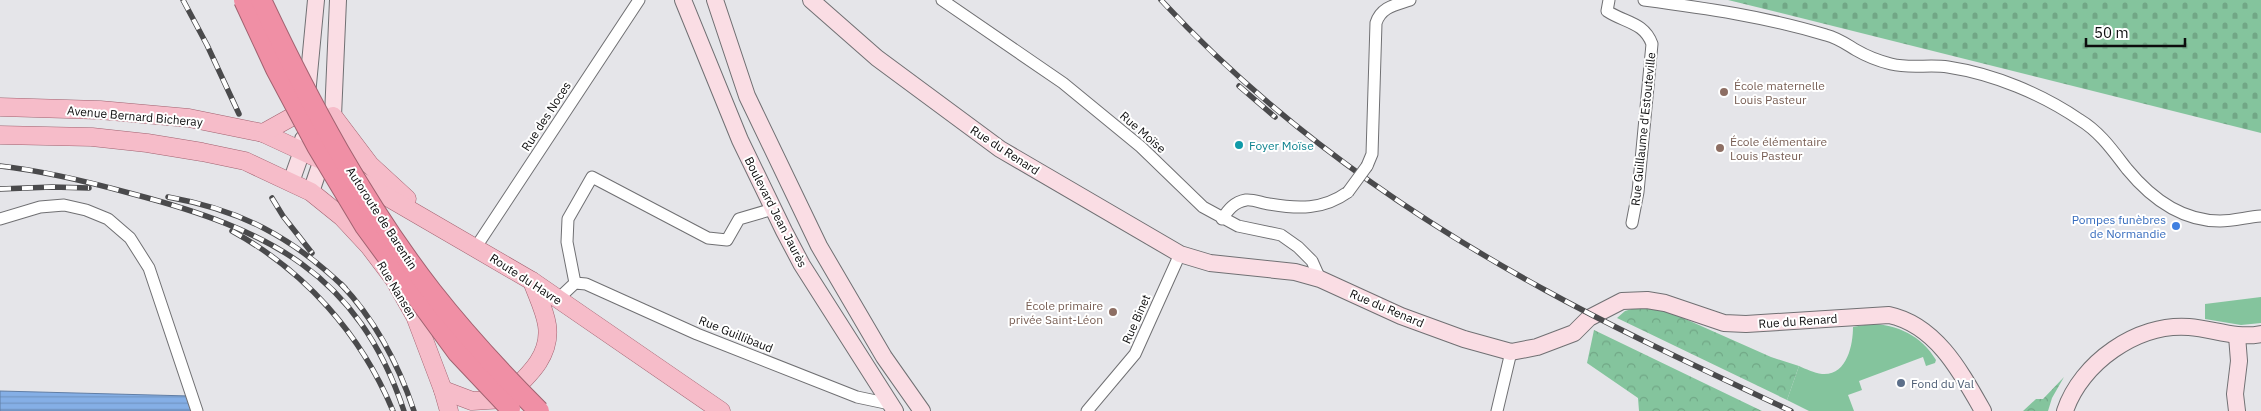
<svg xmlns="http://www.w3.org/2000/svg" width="2261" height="411" viewBox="0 0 2261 411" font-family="'IBM Plex Sans',sans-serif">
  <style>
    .green { fill: #84c49d }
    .forest { fill: url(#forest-crowns) }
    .cemetery { fill: url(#cemetery-stones) }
    .water { fill: url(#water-rules); stroke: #617ea5 }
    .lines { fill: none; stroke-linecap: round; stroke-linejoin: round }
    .street-casing { stroke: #707073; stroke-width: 13 }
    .secondary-casing { stroke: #707073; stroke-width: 18 }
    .primary-casing { stroke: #a16270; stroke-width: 19 }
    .street { stroke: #fff; stroke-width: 11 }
    .secondary { stroke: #fadde4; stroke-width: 16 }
    .primary { stroke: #f6bcc9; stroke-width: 18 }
    .rail-casing { stroke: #4a4a4c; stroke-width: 5.5 }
    .rail { stroke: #fff; stroke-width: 4; stroke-dasharray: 11; stroke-linecap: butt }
    .street-bridge-casing { stroke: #707073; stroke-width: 13; stroke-linecap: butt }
    .highway-bridge-casing { stroke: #a16270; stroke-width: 22; stroke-linecap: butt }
    .street-bridge { stroke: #fff; stroke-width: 11 }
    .highway-bridge { stroke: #f08fa5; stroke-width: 20 }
    .education-dot { fill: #8d6e63; stroke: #fff; stroke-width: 2 }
    .culture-dot { fill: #0f9aa8; stroke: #fff; stroke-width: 2 }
    .shop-dot { fill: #3f7fe0; stroke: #fff; stroke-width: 2 }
    .service-dot { fill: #5c6f8a; stroke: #fff; stroke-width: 2 }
    .labels { text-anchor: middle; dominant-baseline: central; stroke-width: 4; stroke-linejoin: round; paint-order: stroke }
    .education-label { font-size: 12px; fill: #785e54; stroke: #fff; text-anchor: start }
    .street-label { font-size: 12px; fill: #0d0d0e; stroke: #fff }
    .culture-label { font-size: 12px; fill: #0d838f; stroke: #fff; text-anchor: start }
    .shop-label { font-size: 12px; fill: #366cbe; stroke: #fff; text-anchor: end }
    .service-label { font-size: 12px; fill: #4e5e75; stroke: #fff; text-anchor: start }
  </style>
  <defs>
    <pattern id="forest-crowns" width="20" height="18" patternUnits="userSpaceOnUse" patternTransform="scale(1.25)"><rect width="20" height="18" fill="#84c49d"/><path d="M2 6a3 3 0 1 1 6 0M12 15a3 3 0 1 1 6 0" fill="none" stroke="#71a786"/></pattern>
    <pattern id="cemetery-stones" width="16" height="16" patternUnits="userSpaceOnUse" patternTransform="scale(1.25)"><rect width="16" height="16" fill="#84c49d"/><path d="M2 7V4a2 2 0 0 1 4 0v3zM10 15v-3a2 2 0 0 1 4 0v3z" fill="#71a786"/></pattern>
    <pattern id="water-rules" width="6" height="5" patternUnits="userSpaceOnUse" patternTransform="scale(1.25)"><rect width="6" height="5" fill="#85afe6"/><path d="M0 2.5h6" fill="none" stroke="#7295c4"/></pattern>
  </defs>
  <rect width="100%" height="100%" fill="#e5e5e9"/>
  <g class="green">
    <path d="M2261 297V323L2241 325 2205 319V304Z"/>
    <path d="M1870 324C1897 324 1922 336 1936 360L1935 363 1926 366 1923 357 1859 381 1862 390 1848 395 1854 411H1809L1787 400 1799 366C1806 369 1814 373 1822 374 1847 376 1853 345 1853 327Z"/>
  </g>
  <g class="forest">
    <path d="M1642 306H1656L1771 357 1799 366 1787 400 1617 318 1625 311Z"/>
    <path d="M1594 330 1762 411H1639L1638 398 1587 363Z"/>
    <path d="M2064 377 2052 398 2048 411H2023L2036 399H2043Z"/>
  </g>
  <path class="cemetery" d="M1728 0H2261V133L1793 16Z"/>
  <path class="water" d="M0 391 190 396 193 411H0Z"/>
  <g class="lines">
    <g class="street-casing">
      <g id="street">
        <path d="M942 0 1063 83 1141 147 1203 207 1238 226 1281 235 1298 247 1312 261 1320 279"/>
        <path d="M1609 0 1607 11C1625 23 1644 22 1652 44L1638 192 1632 223"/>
        <path d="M1644 0C1705 8 1767 17 1826 35 1838 38 1846 44 1856 50 1868 57 1879 61 1891 64 1911 69 1929 64 1948 67 1994 74 2042 94 2080 120 2100 132 2113 151 2127 169 2150 197 2181 221 2220 221 2234 221 2247 217 2261 216"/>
        <path d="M1367 166 1372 154 1376 23C1381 7 1395 5 1410 0"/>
        <path d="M0 219 40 207 64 205 86 210 108 219 130 238 149 268 197 411"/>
        <path d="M1222 219C1228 210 1234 202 1246 200 1252 199 1262 203 1269 204 1298 209 1323 210 1348 192"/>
        <path d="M476 247 639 0"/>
        <path d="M575 283 567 242 568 219 592 177 708 238 727 240 739 219 773 209"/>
        <path d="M558 299 575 283 586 284 697 334 857 397 890 404"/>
        <path d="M1087 411 1135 354 1180 254"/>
        <path d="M1497 411 1511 352"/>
      </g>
    </g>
    <g class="secondary-casing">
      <g id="secondary">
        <path d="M683 0 740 140 784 231 802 265 895 411"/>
        <path d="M715 0 747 96 819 246 884 357 922 411"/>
        <path d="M811 0 877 58 1000 149 1180 254 1210 263 1295 272 1320 279 1401 316 1464 339 1511 352 1537 347 1574 333 1589 318 1622 301 1647 300 1665 303 1724 323 1746 324 1889 315C1936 325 1961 372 1983 411"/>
        <path d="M307 95 316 0"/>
        <path d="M291 182 302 151 303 139"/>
        <path d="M311 192 329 139 333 116 338 0"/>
        <path d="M2065 411C2081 363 2137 323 2189 327 2214 329 2236 339 2261 334"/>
        <path d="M2237 411 2235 394 2239 361 2237 336"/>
      </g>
    </g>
    <g class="primary-casing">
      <g id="primary">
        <path d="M0 107 100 110 189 118 263 133 330 164"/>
        <path d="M333 116 370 165 407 199"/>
        <path d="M263 133 306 109"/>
        <path d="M0 135 92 137 147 143 202 152 245 161 311 192 342 217 369 246 394 279 415 316 443 390 449 411"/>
        <path d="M353 177 532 281 721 411"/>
        <path d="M443 390 472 401 504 399C524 379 552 358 547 325 545 311 537 295 532 281"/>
      </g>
    </g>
    <use href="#street" class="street"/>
    <use href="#secondary" class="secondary"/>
    <use href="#primary" class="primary"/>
    <g class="rail-casing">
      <g id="rail">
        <path d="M183 0 207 45 239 114"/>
        <path d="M1161 0C1270 118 1404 213 1545 290 1625 334 1709 372 1791 411"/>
        <path d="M1239 86 1275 117"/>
        <path d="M0 166C45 171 89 182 133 194 266 229 358 272 404 411"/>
        <path d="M0 189 52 187 89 188"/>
        <path d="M168 197C241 210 292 237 345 288"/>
        <path d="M272 198 283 216 312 253"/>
        <path d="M232 231C305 271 361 334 393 411"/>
        <path d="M341 284C376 321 398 363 414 411"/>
      </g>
    </g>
    <use href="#rail" class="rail"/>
    <g class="street-bridge-casing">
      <path id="street-bridge" d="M1348 192 1367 166"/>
    </g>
    <g class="highway-bridge-casing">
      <g id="highway-bridge">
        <path d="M244 0 276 69 317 146 365 226 458 353 510 408"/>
        <path d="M261 0C309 102 363 203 432 292 465 334 501 373 539 411"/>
      </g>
    </g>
    <use href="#street-bridge" class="street-bridge"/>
    <use href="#highway-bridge" class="highway-bridge"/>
  </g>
  <g class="education-dot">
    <circle cx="1724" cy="92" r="5"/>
    <circle cx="1720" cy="148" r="5"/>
    <circle cx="1113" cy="312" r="5"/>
  </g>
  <circle class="culture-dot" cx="1239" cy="145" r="5"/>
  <circle class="shop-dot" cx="2176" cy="226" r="5"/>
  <circle class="service-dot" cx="1901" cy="383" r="5"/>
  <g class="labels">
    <g class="education-label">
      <text x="1734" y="85">École maternelle<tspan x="1734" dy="14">Louis Pasteur</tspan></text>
      <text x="1730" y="141">École élémentaire<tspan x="1730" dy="14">Louis Pasteur</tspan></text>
      <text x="1103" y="305" text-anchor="end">École primaire<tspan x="1103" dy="14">privée Saint-Léon</tspan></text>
    </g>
    <g class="street-label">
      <text transform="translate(135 116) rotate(5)">Avenue Bernard Bicheray</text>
      <text transform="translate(546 116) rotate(-57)">Rue des Noces</text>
      <text transform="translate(1643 129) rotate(-84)">Rue Guillaume d'Estouteville</text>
      <text transform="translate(1143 132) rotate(41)">Rue Moïse</text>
      <text transform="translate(1005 150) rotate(33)">Rue du Renard</text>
      <text transform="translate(776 212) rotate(63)">Boulevard Jean Jaurès</text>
      <text transform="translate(382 218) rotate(57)">Autoroute de Barentin</text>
      <text transform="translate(526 279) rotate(33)">Route du Havre</text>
      <text transform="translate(397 290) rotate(59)">Rue Nansen</text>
      <text transform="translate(1387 308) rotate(23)">Rue du Renard</text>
      <text transform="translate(1136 319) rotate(-66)">Rue Binet</text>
      <text transform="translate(1798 321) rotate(-4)">Rue du Renard</text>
      <text transform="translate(736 334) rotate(22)">Rue Guillibaud</text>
    </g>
    <g class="culture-label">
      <text x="1249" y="145">Foyer Moïse</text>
    </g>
    <g class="shop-label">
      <text x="2166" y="219">Pompes funèbres<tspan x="2166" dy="14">de Normandie</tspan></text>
    </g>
    <g class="service-label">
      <text x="1911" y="383">Fond du Val</text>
    </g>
  </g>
  <path d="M2086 38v8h99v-8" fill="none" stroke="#0d0d0e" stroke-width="2.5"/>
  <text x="2094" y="38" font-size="15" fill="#0d0d0e" stroke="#ffffff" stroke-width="4" paint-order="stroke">50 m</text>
</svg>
